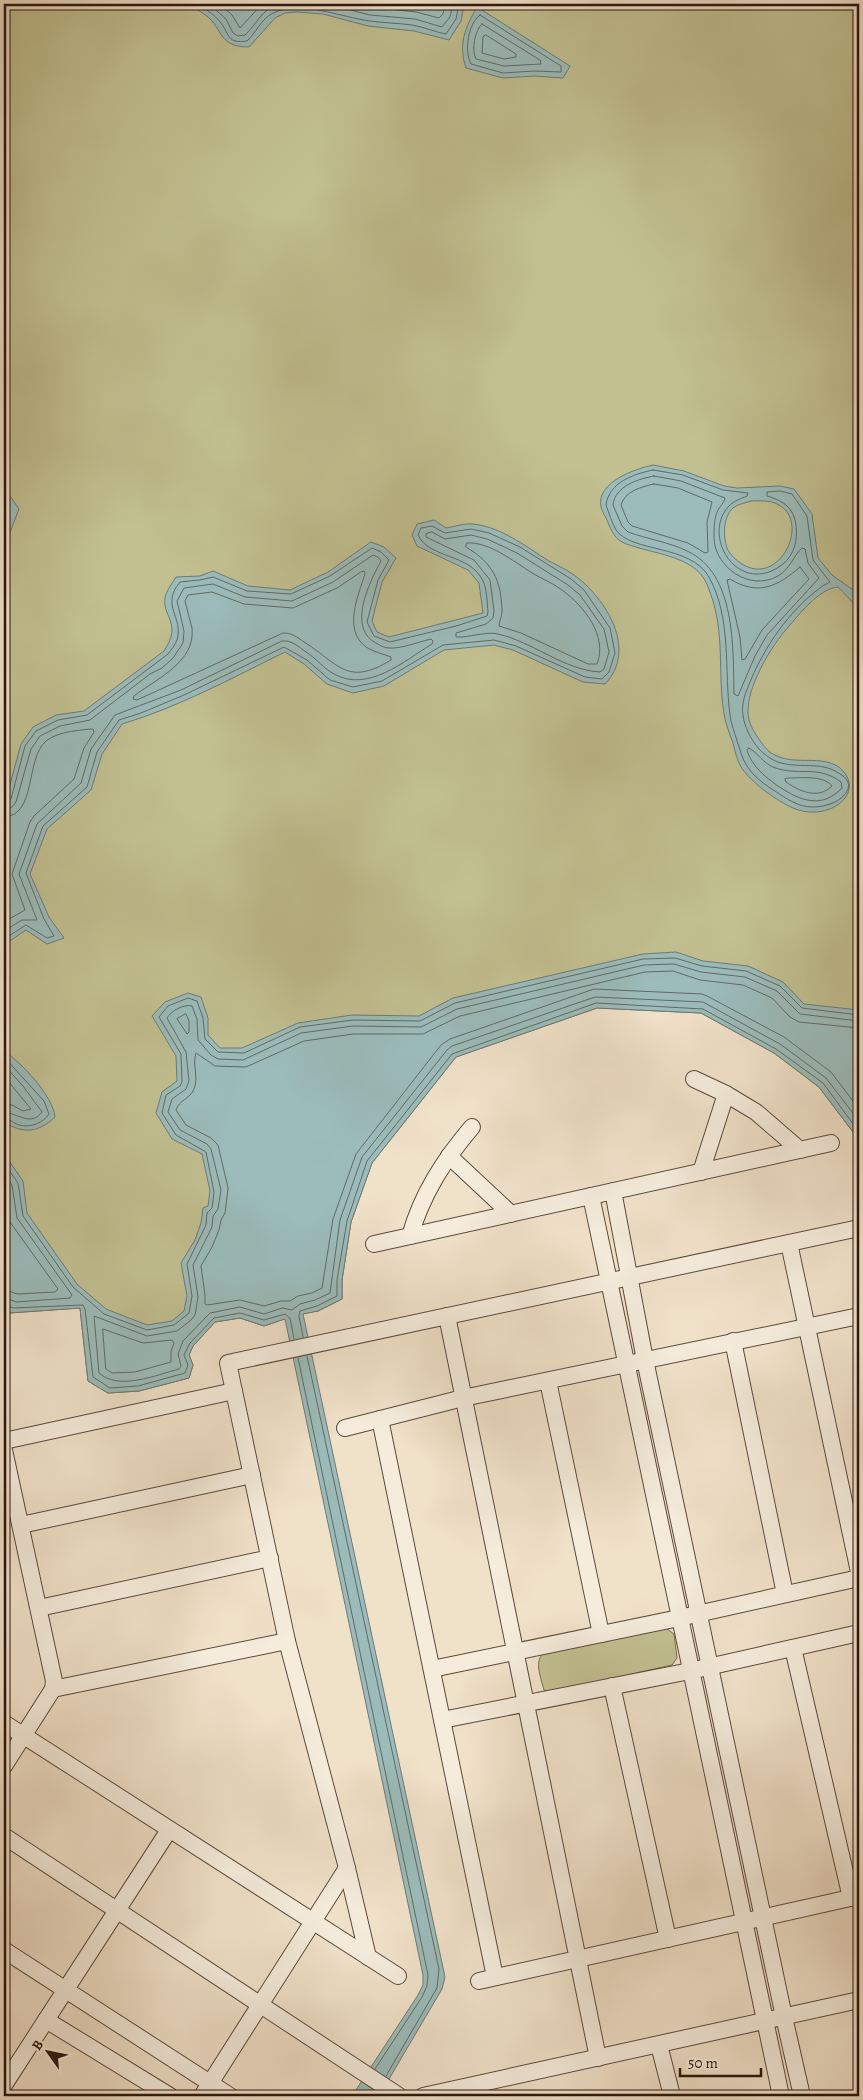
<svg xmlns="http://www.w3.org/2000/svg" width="863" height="2100" viewBox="0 0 863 2100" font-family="Alegreya,serif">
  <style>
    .green { fill: #c2c091; stroke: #766b50 }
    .water { fill: #9bbcbb; stroke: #6e7a76; fill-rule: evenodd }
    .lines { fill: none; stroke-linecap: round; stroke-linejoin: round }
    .shore { stroke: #636964; stroke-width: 1 }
    .minor-casing { stroke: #5c493d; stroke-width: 18 }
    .minor { stroke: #f5ecdc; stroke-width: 16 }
  </style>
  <rect width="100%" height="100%" fill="#f0e1c9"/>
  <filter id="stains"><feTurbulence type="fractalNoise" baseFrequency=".004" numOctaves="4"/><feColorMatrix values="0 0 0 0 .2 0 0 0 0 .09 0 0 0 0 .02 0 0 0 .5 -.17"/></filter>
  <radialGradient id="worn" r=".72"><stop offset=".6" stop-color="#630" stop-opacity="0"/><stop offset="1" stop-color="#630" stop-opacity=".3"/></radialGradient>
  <g class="green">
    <path d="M4 4H859V1140L819 1087 774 1053 701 1013 597 1008 456 1057 372 1163 351 1222 342 1280V1299L318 1311 295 1315 264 1326 240 1318 215 1322 193 1346 189 1355 193 1365 189 1378 139 1391 108 1393 88 1381 80 1308 9 1313 4 1306Z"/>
    <path d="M666 1628 674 1634 677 1658 672 1665 551 1692 544 1690C541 1678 533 1660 545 1652Z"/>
  </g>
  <g class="water">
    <path d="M174 4H464V5L461 21 449 40 414 31 368 26 323 14 297 12 285 13 275 18 249 47C215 47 225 26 201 12 193 7 183 6 174 4Z"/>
    <path d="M477 7 570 66 563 78 534 76 503 78 466 68C458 44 465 28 477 7Z"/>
    <path d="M653 465 684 471 724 486 737 488 780 486 794 489 812 514 818 558 832 575 859 594V609L838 587C819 588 797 617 784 632 769 650 747 688 748 712 748 722 753 731 759 739 763 746 769 753 777 756 797 765 820 755 839 767 863 788 841 811 815 812 798 813 786 805 772 796 761 788 749 779 741 767 737 760 735 751 733 743 730 735 727 727 725 719 717 679 725 641 713 601 710 593 708 584 703 577 689 558 660 554 639 548 634 546 627 545 622 542 613 537 610 527 606 518 604 515 602 510 601 507 596 482 635 469 653 465ZM751 501C760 501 769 500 777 504 812 520 780 588 742 564 736 560 730 555 727 548 723 536 723 517 733 508 738 504 745 503 751 501Z"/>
    <path d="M4 487 19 509 4 548Z"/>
    <path d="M434 520 446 528C454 527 464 523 472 524 497 526 520 542 541 556 551 563 563 567 574 575 606 598 638 650 605 684L583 682 513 650 494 645 444 650 384 686 353 693 327 684 304 664 285 652C232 678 179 707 122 724L102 754 91 790 47 829 30 874 49 917 64 938 47 944 26 930 4 945V806L21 744 33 727 56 715 84 711 164 651C184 621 159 616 166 594 168 589 173 582 176 577L200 576 213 571 248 586 290 590 328 572 371 542 384 547 396 558 382 582 372 621 377 632 389 637 483 613 479 583 468 570 417 546 412 535 417 524Z"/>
    <path d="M676 952 703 961 748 966 783 982 804 1004 859 1010V1140L819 1087 774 1053 701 1013 597 1008 456 1057 372 1163 351 1222 342 1280V1299L318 1311 303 1314 445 1977 442 1989 379 2096H352L418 1995 423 1985V1975L285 1319 264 1326 240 1318 215 1322 193 1346 189 1355 193 1365 189 1378 139 1391 108 1393 88 1381 80 1308 9 1313 4 1306V1154L23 1181 27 1213 77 1284 106 1309 147 1325 172 1321 184 1311 187 1296 181 1263 195 1240 201 1223 203 1208 208 1206 210 1191 202 1154 172 1139 156 1113 162 1092 177 1081 176 1056 152 1016 165 1002 188 993 201 997 208 1018V1035L220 1048H242L298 1023 352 1015 419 1016 453 998 643 954Z"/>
    <path d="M4 1051C21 1062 53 1096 55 1117 38 1133 23 1134 4 1122Z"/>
  </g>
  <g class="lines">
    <g class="shore">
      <path d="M195 4C205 8 214 14 221 23 230 35 227 44 247 41 256 33 261 19 273 13 302 0 340 17 370 21 384 23 398 23 412 25 424 27 435 32 446 34L456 19 459 4"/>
      <path d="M209 4 226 19 233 33 238 36 245 35C258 23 260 11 278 4"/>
      <path d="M220 4 232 15 240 28 262 4"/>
      <path d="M327 4 370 15 415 19 442 27 450 17 453 4"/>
      <path d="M357 4 371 7 416 12 439 18 443 14 445 4"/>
      <path d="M480 15 561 66V72L534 71 503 73 471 64C464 50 468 24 480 15Z"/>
      <path d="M482 24 540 60 541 64 504 66 476 59C471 50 475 30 482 24Z"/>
      <path d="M486 35 516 54V57L504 59 482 53 483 37Z"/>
      <path d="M653 470 683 475 723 490 748 493 747 496C740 499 733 501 728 507 701 538 740 598 783 564 794 555 798 540 796 526 794 508 784 501 767 496V492L780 491 792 494 807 516 813 560 830 582C827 584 823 585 820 588 789 611 765 646 750 682 746 692 741 703 743 715 744 726 751 740 759 749 765 755 773 761 781 763 805 769 822 760 843 776 847 779 850 784 848 789 843 802 825 807 813 807 798 807 787 799 775 791 764 784 754 777 747 766 742 759 740 749 737 741 735 733 731 724 730 715 724 670 732 619 709 577 690 544 632 553 616 530 612 523 609 513 606 505 609 482 634 474 653 470Z"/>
      <path d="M654 476 681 481 725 498C724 503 720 506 718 510 714 518 714 529 714 537 714 567 750 592 778 576 791 568 793 556 802 548L805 549 808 563 819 578 767 635 755 656 738 696 734 694C733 648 736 573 687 551 669 542 647 539 628 532L622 526 613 505C615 486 638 479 654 476Z"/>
      <path d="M654 484 678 488 712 502 707 522 708 552 705 553 688 543 632 526 628 522 621 505C625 491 641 487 654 484Z"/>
      <path d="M432 532 445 539 471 535 487 539 517 553 568 585 580 595 604 629 609 652 604 669 600 672C564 670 533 642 498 634 485 631 469 638 456 637V633L486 624 493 618 494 611 490 580 474 560 426 537V534Z"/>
      <path d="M467 543C488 541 515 562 532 573 542 579 553 583 562 590 584 606 608 636 597 664H588L521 633 499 626C499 621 502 617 502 611 501 580 493 563 466 547Z"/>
      <path d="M800 567 809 579 762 630 745 659 742 660 740 637 727 580 730 579C758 596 777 587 800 567Z"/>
      <path d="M361 572 364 571 365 574C358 596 343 630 366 647 374 652 383 654 391 657V660C347 687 339 664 304 642 297 637 292 633 283 633L137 700 133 699 134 696C156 679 196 662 192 628 190 619 187 610 185 601L188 595 212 592 244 604 293 608 337 588Z"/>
      <path d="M749 748C758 753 763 763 773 767 798 777 817 764 841 782L842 788C821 810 799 800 778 786 764 776 753 767 747 751Z"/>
      <path d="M788 778C800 778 824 775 832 786 818 800 799 791 786 782L785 779Z"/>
      <path d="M4 803 11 799 25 746 36 731 58 720 87 715 168 654C171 650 175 645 177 640 184 617 160 606 180 582L200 580 213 577 247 591 291 594 330 576 372 548 381 552 389 560 378 580 367 622 374 636 390 642 456 626 487 616 488 612C487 602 487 589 483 581 470 553 429 559 418 535L421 528 432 526 445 533 471 529 489 533 520 547 571 579 584 590 610 628 615 653 609 672 602 679 585 677 516 646 494 640 443 645 382 681 353 687 330 680 307 660 284 647 184 695 141 713 119 720 97 752 87 787 43 826 26 873 44 919 54 936 47 938 26 925 4 939"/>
      <path d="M4 809 12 807 16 802 31 749 40 736 60 726 90 720 150 674 162 668 173 658 183 643 184 631 177 601 184 588 213 584 245 597 292 601 333 582 373 555 378 557 381 561C369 583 346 630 378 644 381 646 385 648 389 648 401 649 418 642 431 639L433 641 432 644C404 661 368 693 334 674 324 669 316 658 306 652 299 647 292 640 282 641L181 690 115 715 91 749 81 783 37 824 19 874 37 920H22L4 931"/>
      <path d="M4 817C37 816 25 759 46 741 54 735 65 732 74 731 81 730 88 729 93 729L94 732 84 748 74 779 34 816 30 822 12 874 25 910 4 922"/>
      <path d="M186 1014 189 1021V1032L187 1034 177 1019Z"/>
      <path d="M859 1021 800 1014 777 991 745 977 701 972 674 964 644 965 457 1009 421 1027 353 1026 301 1033 243 1060 218 1059 211 1055 198 1040 197 1019 192 1006C183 1004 171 1011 167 1018L186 1052 189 1081 186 1089 172 1099 168 1112 180 1130 207 1144 211 1149 221 1190 218 1209 213 1216 212 1227 193 1265 198 1297 195 1315 191 1320 177 1331 147 1336 94 1316 99 1373C119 1391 156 1375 179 1369L181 1366 178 1354 183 1341 210 1313 240 1307 264 1314 282 1308 292 1310 300 1304 315 1300 330 1293 340 1220 362 1157 447 1050 452 1046 595 997 703 1002 780 1044 826 1078 859 1121"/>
      <path d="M859 1028 799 1022 790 1017 772 998 743 985 700 980 673 971 645 972 460 1016 423 1034H353L304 1041 246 1067 215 1066 196 1053C192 1064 199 1078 194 1089 190 1099 179 1100 176 1110L186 1125 211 1138 218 1145 228 1188 225 1213 221 1220 219 1230 212 1247 201 1266 205 1295V1304L207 1305 240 1300 264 1306 281 1301H290L298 1296 312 1293 322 1288 333 1219 356 1154 441 1045 450 1039 594 989 702 994 709 997 784 1037 831 1072 859 1109"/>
      <path d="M4 1057 44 1101 49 1114C43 1123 31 1128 19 1125 13 1123 10 1119 4 1118"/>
      <path d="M4 1065 23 1086 42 1112C31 1127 17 1113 4 1112"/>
      <path d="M4 1076 31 1109 23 1111 12 1105 4 1104"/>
      <path d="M4 1163 18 1183 23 1216 73 1287 104 1314 147 1330 174 1325 189 1313 192 1296 187 1264 206 1225 207 1213 212 1208 214 1192 206 1152 176 1135 162 1113 166 1095 180 1086 182 1082 181 1054 159 1017 168 1006 188 998 197 1001 203 1018 205 1039 218 1052 244 1053 300 1027 353 1020 420 1021 455 1003 643 959 675 958 702 966 746 971 780 986 802 1008 859 1015"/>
      <path d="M4 1174 12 1185 17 1218 72 1295 70 1298 16 1302 4 1297"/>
      <path d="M4 1187 10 1222 58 1289 55 1292 18 1294 4 1290"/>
      <path d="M4 1304 13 1308 83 1305 85 1309 93 1377 110 1388 138 1386 185 1373 188 1365 184 1355 190 1343 214 1318 240 1313 264 1320 285 1314 290 1318 294 1339"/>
      <path d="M103 1329 143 1343 172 1340 174 1343 171 1351V1362L135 1372 112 1373 106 1369Z"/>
      <path d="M303 1337 299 1316 300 1311 317 1306 337 1296V1280L347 1221 367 1161 452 1054 596 1003 703 1009 776 1049 823 1083 859 1132"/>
      <path d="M307 1356 439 1969 437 1988 386 2076"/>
      <path d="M298 1358 428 1975 427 1986 422 1997 375 2069"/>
    </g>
    <g class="minor-casing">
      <g id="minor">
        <path d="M694 1079 726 1094 756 1112 800 1150"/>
        <path d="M449 1156 511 1214"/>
        <path d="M701 1172 726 1094"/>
        <path d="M613 1191 645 1360 784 2017 802 2096"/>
        <path d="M591 1196 781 2096"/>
        <path d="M410 1236C422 1194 444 1160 472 1127"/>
        <path d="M789 1243 859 1572"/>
        <path d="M374 1244 831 1143"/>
        <path d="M447 1316 598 2058"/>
        <path d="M733 1341 785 1594"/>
        <path d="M548 1381 601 1634"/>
        <path d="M380 1419 495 1977"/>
        <path d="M345 1428 463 1398 859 1316"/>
        <path d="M4 1441 234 1391"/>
        <path d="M4 1450 54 1681 53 1689 4 1766"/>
        <path d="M21 1525 252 1475"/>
        <path d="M39 1608 270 1558"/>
        <path d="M793 1648 851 1898"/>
        <path d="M432 1669 679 1618 859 1578"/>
        <path d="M612 1686 668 1939"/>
        <path d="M53 1689 287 1641"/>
        <path d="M442 1720 690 1671 859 1633"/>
        <path d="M4 1723 398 1976"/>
        <path d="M4 1836 399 2096"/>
        <path d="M4 1950 230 2096"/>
        <path d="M368 1957 347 1868 287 1641 228 1363 859 1228"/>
        <path d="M479 1981 859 1896"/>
        <path d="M46 2020 170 2096"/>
        <path d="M659 2045 672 2096"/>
        <path d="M4 2085 169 1830"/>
        <path d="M202 2096 347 1868"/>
        <path d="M423 2096 859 2000"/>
      </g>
    </g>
    <use href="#minor" class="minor"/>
  </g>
  <rect width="863" height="2100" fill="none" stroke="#f0e1c9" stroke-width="20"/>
  <rect x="5" y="5" width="853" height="2090" fill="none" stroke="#2b160e" stroke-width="2.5"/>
  <rect x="10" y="10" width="843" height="2080" fill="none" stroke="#2b160e"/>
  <g transform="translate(48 2052) rotate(303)" stroke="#f5ecdc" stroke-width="4" paint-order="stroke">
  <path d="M0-4L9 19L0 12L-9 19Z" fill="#2b160e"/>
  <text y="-8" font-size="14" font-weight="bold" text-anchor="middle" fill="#2b160e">B</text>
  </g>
  <path d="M680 2068v8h81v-8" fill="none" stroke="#2b160e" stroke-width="2.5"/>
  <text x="688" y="2068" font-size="15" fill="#2b160e" stroke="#f5ecdc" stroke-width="4" paint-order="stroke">50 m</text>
  <rect width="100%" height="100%" filter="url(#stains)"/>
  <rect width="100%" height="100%" fill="url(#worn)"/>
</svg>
